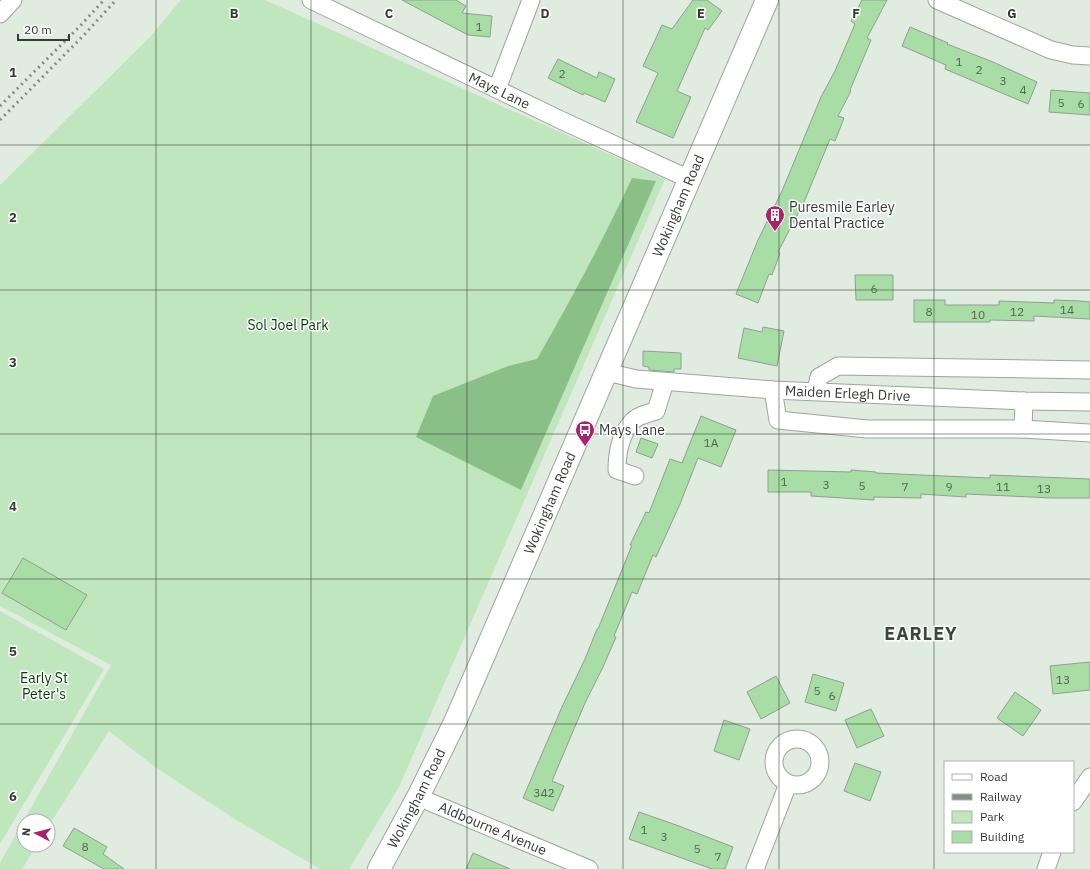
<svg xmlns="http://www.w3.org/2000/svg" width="1090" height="869" viewBox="0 0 1090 869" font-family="'IBM Plex Sans',sans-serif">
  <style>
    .green { fill: #c0e6bd }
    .forest { fill: #8abf87 }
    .building { fill: #a8dea5; stroke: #929d91 }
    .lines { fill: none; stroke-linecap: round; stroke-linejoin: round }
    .minor-casing { stroke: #9ca79b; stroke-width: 19 }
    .primary-casing { stroke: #9ca79b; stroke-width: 24 }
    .minor { stroke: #fff; stroke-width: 17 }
    .primary { stroke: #fff; stroke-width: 22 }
    .rail { stroke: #858e85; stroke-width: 3; stroke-dasharray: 2 4; stroke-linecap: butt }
    .grid { fill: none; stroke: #353a35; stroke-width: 1; stroke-opacity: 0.55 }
    .labels { text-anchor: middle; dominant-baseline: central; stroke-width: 3; stroke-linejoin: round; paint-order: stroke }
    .number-label { font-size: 12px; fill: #526351 }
    .street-label { font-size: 14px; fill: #353a35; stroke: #fff }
    .poi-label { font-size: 14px; fill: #353a35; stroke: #fff; text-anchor: start }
    .park-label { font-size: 14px; fill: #043e06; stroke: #fff }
    .district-label { font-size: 18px; font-weight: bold; letter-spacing: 1px; fill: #3c463c; stroke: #fff }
    .grid-label { font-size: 13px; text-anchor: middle; font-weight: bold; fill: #353a35; stroke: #fff; stroke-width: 3; stroke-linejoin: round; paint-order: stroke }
  </style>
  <rect width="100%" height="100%" fill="#e0ecdf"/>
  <g class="green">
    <path d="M181 0H265L665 179 399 787 349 869H320L241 823 155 767 109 731 48 827V821H24V845H37L22 869H0V863L111 665 0 606V185L150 37Z"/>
    <path d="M0 611 104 669 0 844Z"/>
  </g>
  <path class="forest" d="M632 178 656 181 521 490 416 437 433 396 508 366 537 359C571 300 603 240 632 178Z"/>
  <g class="building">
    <path d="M402 0H456L466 6 462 13 492 16 490 37 468 35Z"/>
    <path d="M693 0H707L722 11 708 30 705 28 677 91 691 97 673 138 636 122 658 73 643 66 662 25 672 29Z"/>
    <path d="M862 0H887L867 38 871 40 850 90 851 91 838 116 844 118 835 141 830 139 804 202 778 252 780 253 772 275 769 274 758 303 736 294 758 240 782 191 821 97 835 71 855 24 851 21Z"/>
    <path d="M910 27 948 43 947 44 993 62 1037 82 1028 104 945 69 946 65 902 46Z"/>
    <path d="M558 59 597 78 599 72 615 79 605 102 584 93 583 95 548 78Z"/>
    <path d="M1051 90 1090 93V115L1049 112Z"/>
    <path d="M855 275H893V300H856Z"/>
    <path d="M914 300H945V305H999V301L1054 303V300L1080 301 1090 302V319L1034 316V321L990 320V322H914Z"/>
    <path d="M763 327 784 331 777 366 738 358 744 328 762 332Z"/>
    <path d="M643 351 681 353V369H674V372L649 370V367L643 366Z"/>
    <path d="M701 416 736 430 721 467 698 458 680 504 656 557 653 555 637 594 632 592 614 636 616 637 603 667 585 703 552 781 564 786 553 811 523 798 562 707 585 659 597 629H598L632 545H630L646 512 649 513 670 459 682 463Z"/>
    <path d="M641 438 658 444 652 458 636 452Z"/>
    <path d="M768 470 851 472V470L876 472V473L990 478V475L1090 479V498H1052L966 494V497L921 494V498L874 497V500L811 496V492H768Z"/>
    <path d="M23 558 87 595 66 630 2 593Z"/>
    <path d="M1090 662V690L1053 694 1050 666Z"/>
    <path d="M813 674 844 683 836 711 805 702Z"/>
    <path d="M776 676 790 703 761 719 747 692Z"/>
    <path d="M1015 692 1041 710 1023 736 997 718Z"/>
    <path d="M871 709 884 736 857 748 845 720Z"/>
    <path d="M724 720 750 729 739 760 714 751Z"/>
    <path d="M855 763 881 772 870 801 844 791Z"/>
    <path d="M639 812 679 826 733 847 725 869H712L629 839Z"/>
    <path d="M74 828 107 847 103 854 124 869H104L63 846Z"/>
    <path d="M473 853 510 869H466Z"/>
  </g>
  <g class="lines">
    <g class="minor-casing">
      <g id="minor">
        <path id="s1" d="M311 0 565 122 689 179"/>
        <path d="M937 0 1051 50 1073 55 1090 56"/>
        <path d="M0 14 13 0"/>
        <path d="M497 89 531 0"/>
        <path id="s2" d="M607 372 636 379 773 390 1024 401 1090 402"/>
        <path d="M773 390 778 420 867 429H1023L1024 401"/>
        <path d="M816 391 819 377 838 366 1090 370"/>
        <path d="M1023 429 1090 433"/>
        <path d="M635 476 617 470C617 453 620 436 631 423 636 416 648 413 656 411L665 382"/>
        <circle cx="797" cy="762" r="23"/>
        <path id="s3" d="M418 797 589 869"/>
        <path d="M1073 802 1090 777"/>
        <path d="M755 869 788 784"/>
        <path d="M1046 869 1052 852"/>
      </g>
    </g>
    <g class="primary-casing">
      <g id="primary">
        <path id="s4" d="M379 869 418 797 455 722 767 0"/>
      </g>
    </g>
    <use href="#minor" class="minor"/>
    <use href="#primary" class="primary"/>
    <g class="rail">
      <path d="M0 106 80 26 104 0"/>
      <path d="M0 120 84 35 116 0"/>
    </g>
  </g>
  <path class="grid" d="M156 0V869M311 0V869M467 0V869M623 0V869M779 0V869M934 0V869M0 145H1090M0 290H1090M0 434H1090M0 579H1090M0 724H1090"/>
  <defs>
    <g id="building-pin" transform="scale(1)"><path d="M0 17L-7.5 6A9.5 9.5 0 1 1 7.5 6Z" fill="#a9226b" stroke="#fff"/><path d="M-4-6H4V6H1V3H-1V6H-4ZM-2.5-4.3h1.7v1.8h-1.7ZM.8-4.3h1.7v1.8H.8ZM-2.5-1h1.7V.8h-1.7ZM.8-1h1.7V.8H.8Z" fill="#fff"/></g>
    <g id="bus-pin" transform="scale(1)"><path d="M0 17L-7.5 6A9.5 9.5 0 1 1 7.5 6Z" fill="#a9226b" stroke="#fff"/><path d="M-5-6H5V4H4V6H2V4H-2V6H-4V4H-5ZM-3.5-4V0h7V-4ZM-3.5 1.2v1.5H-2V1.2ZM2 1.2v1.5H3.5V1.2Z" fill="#fff"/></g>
  </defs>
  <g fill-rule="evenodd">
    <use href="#building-pin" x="775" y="215"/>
    <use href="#bus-pin" x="585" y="430"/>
  </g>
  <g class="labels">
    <g class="number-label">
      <text x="479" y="26">1</text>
      <text x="959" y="61">1</text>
      <text x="979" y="69">2</text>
      <text x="562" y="73">2</text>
      <text x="1003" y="80">3</text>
      <text x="1023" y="89">4</text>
      <text x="1061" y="102">5</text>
      <text x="1081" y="103">6</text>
      <text x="874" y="288">6</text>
      <text x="1067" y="309">14</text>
      <text x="929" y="311">8</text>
      <text x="1017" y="311">12</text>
      <text x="978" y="314">10</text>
      <text x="711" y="442">1A</text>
      <text x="784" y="481">1</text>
      <text x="826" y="484">3</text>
      <text x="862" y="485">5</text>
      <text x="905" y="486">7</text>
      <text x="949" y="486">9</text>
      <text x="1003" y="486">11</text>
      <text x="1044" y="488">13</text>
      <text x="1063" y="679">13</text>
      <text x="817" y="690">5</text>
      <text x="832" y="695">6</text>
      <text x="544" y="792">342</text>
      <text x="644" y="829">1</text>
      <text x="664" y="836">3</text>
      <text x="85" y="846">8</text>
      <text x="697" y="848">5</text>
      <text x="718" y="856">7</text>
    </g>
    <g class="street-label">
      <text stroke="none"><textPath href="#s1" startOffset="209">Mays Lane</textPath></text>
      <text stroke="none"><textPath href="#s4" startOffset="728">Wokingham Road</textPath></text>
      <text stroke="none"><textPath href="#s2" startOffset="242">Maiden Erlegh Drive</textPath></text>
      <text stroke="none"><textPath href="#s4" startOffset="404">Wokingham Road</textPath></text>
      <text stroke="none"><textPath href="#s4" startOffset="80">Wokingham Road</textPath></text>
      <text stroke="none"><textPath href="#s3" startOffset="81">Aldbourne Avenue</textPath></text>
    </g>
    <g class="poi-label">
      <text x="789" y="207">Puresmile Earley<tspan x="789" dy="16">Dental Practice</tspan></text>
      <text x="599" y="430">Mays Lane</text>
    </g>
    <g class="park-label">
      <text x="288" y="325">Sol Joel Park</text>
      <text x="44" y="678">Early St<tspan x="44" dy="16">Peter's</tspan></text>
    </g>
    <g class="district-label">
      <text x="921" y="633">EARLEY</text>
    </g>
  </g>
  <g class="grid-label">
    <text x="234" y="18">B</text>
    <text x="389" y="18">C</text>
    <text x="545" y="18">D</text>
    <text x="701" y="18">E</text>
    <text x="856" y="18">F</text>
    <text x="1012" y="18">G</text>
    <text x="13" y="77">1</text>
    <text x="13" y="222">2</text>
    <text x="13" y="367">3</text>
    <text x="13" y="511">4</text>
    <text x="13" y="656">5</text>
    <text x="13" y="801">6</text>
  </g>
  <rect x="944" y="761" width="130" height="92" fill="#ffffff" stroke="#aeb0ae"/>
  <rect x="952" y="774" width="20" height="6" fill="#ffffff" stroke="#aeb0ae"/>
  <text x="980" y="781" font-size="12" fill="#353a35">Road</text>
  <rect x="952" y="794" width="20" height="6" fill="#858e85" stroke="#aeb0ae"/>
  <text x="980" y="801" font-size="12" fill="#353a35">Railway</text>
  <rect x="952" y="811" width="20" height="12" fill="#c0e6bd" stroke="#aeb0ae"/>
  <text x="980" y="821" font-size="12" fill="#353a35">Park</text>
  <rect x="952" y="831" width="20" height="12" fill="#a8dea5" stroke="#aeb0ae"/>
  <text x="980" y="841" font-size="12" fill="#353a35">Building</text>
  <g transform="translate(36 833) rotate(277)"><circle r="19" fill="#ffffff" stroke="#aeb0ae"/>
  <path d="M0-3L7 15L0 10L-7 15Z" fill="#a9226b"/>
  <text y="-6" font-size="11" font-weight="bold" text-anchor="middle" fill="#353a35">N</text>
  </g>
  <path d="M18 34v6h51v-6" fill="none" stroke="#353a35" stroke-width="2"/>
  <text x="24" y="34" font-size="12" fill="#353a35" stroke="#ffffff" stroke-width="3" paint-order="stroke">20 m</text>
</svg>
